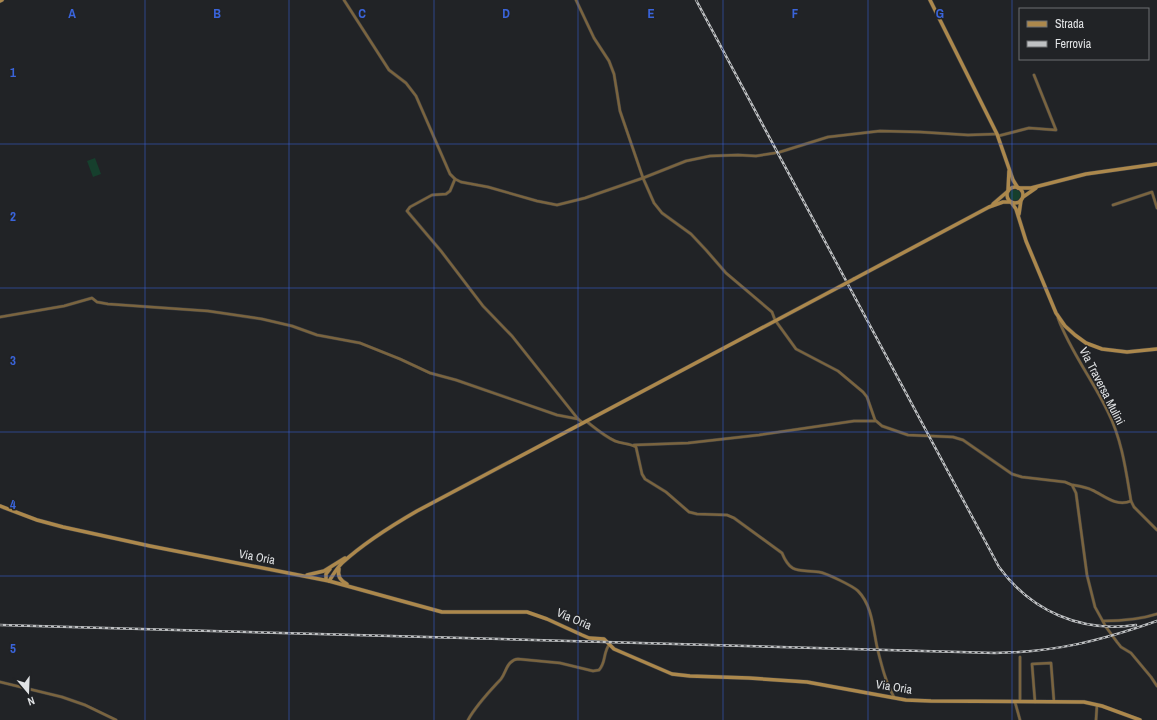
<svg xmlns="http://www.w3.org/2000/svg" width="1157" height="720" viewBox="0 0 1157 720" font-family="'Archivo Narrow',sans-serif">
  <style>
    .green { fill: #163f2d }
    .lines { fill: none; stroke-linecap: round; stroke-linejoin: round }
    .street-casing { stroke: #3c3e41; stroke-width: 3.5 }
    .secondary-casing { stroke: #3c3e41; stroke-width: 4.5 }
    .street { stroke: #7a643f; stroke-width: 2.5 }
    .secondary { stroke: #ac884c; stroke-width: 3.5 }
    .rail-casing { stroke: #bfc1c3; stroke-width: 2.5 }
    .rail { stroke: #212326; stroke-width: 1; stroke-dasharray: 3; stroke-linecap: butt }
    .secondary-bridge-casing { stroke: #3c3e41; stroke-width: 4.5; stroke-linecap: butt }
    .secondary-bridge { stroke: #ac884c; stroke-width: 3.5 }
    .grid { fill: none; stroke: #3a64da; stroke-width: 1; stroke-opacity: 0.55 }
    .labels { text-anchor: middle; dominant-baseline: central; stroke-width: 3; stroke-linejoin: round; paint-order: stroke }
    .street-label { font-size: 12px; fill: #e1e3e5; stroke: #212326 }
    .grid-label { font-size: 13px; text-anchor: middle; font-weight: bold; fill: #3a64da; stroke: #212326; stroke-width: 3; stroke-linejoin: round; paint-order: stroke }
  </style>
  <rect width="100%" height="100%" fill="#212326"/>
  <g class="green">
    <path d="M95 158 101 174 93 177 87 161Z"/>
    <circle cx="1015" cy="195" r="5.5"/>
  </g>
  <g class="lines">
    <g class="street-casing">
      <g id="street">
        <path d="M344 0 389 70 406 83 416 96 450 174 455 179 461 182 488 187 537 201 557 205 585 198 643 178 686 161 710 156 738 155 756 156 775 153"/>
        <path d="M576 0 594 38 609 61 614 74 620 111 643 178 654 203 662 213 691 234 706 250 726 273 772 312 775 320 796 349 838 371 863 392 867 397 875 420 882 426 908 435 953 437 963 440 1012 474 1022 477 1065 482 1072 485 1076 493 1087 575 1095 607 1106 627 1117 642 1121 647 1131 653 1151 677 1157 686"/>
        <path d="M998 136 1029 128 1056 130 1034 75"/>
        <path d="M780 152 828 137 880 131 920 132 968 135 997 134"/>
        <path d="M455 179 450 191 446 194 432 195 410 207 407 211 441 251 483 306 512 336 578 419 583 423"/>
        <path d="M1113 205 1152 192 1157 208"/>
        <path d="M0 317 64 306 92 298 97 302 108 304 208 311 262 319 292 326 317 335 360 343 400 359 430 373 456 380 557 415 578 419"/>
        <path d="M1058 318C1070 351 1093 380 1108 412 1122 440 1126 471 1131 501L1134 507 1157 530"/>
        <path d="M586 421C595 428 604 436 615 441 622 444 630 443 636 447L642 474 645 479 666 492 689 512 697 514 727 515 734 518 782 553C791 575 799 569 819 572 826 573 853 586 858 591 873 606 873 631 878 651 882 667 886 683 894 697"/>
        <path d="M634 445 688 443 759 435 854 421H875"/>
        <path d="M1073 485C1079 486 1086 487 1092 490 1105 496 1116 507 1131 501"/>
        <path d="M1103 621C1121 621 1139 620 1157 614"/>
        <path d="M1020 657V701"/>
        <path d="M0 682 62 697 85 705 116 720"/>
        <path d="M1015 702 1020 720"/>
        <path d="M1035 702 1032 664 1051 663 1054 702"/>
        <path d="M468 720C477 704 489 692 501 679 505 674 506 667 510 663 513 660 515 659 518 659L560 663 593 671 599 670C606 663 603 653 609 645"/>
        <path d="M1096 720 1097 705"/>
      </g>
    </g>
    <g class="secondary-casing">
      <g id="secondary">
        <path d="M930 0 997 134 1013 180 1018 188"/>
        <path d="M0 1 2 0"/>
        <circle cx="1015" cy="195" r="8"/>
        <path d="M1019 188H1031L1086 174 1157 164"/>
        <path d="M1008 191 1009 171"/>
        <path d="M1023 197 1036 188"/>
        <path d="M1011 202 1016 209 1026 241 1056 313 1065 326 1075 335 1086 343 1102 349 1127 352 1157 349"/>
        <path d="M993 204 1007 192"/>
        <path d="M1019 214 1021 200"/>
        <path d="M854 279 989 207 1003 202H1011"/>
        <path d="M0 506 37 520 63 527 150 546 329 581 442 612H527L547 619 582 635 589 638 604 639 614 649 672 674 690 676 749 678 807 682 906 700 931 701 1084 702 1102 706 1140 720"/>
        <path d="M339 569C337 576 341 581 347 584"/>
        <path d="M307 575 324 571 345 558"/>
        <path d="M326 580V574L330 569"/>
        <path d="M329 581C333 575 337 568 342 563 364 543 391 526 417 511L839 287"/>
      </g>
    </g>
    <use href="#street" class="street"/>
    <use href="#secondary" class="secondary"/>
    <g class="rail-casing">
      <g id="rail">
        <path d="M696 0 999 567C1031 611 1081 633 1136 625"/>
        <path d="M0 625 995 653C1056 652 1100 641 1157 621"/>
      </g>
    </g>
    <use href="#rail" class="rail"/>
    <g class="secondary-bridge-casing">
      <path id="secondary-bridge" d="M839 287 854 279"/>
    </g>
    <use href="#secondary-bridge" class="secondary-bridge"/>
  </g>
  <path class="grid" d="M145 0V720M289 0V720M434 0V720M578 0V720M723 0V720M868 0V720M1012 0V720M0 144H1157M0 288H1157M0 432H1157M0 576H1157"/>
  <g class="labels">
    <g class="street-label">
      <text transform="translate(1102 386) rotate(63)">Via Traversa Mulini</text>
      <text transform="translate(257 557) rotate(11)">Via Oria</text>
      <text transform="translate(574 619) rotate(23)">Via Oria</text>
      <text transform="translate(894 687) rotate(9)">Via Oria</text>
    </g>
  </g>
  <g class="grid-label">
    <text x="72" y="18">A</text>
    <text x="217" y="18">B</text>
    <text x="362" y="18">C</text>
    <text x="506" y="18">D</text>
    <text x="651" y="18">E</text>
    <text x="795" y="18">F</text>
    <text x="940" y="18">G</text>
    <text x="13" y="77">1</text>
    <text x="13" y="221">2</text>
    <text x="13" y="365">3</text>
    <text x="13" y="509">4</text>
    <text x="13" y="653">5</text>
  </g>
  <rect x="1019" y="8" width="130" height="52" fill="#212326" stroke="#6e7072"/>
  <rect x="1027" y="21" width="20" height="6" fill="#ac884c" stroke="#6e7072"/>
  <text x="1055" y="28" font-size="12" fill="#e1e3e5">Strada</text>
  <rect x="1027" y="41" width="20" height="6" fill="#bfc1c3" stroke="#6e7072"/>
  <text x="1055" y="48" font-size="12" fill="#e1e3e5">Ferrovia</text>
  <g transform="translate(28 692) rotate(161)" stroke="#212326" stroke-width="3" paint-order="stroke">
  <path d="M0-3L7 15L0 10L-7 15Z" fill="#e1e3e5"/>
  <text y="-6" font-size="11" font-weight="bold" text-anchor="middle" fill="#e1e3e5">N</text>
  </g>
</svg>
